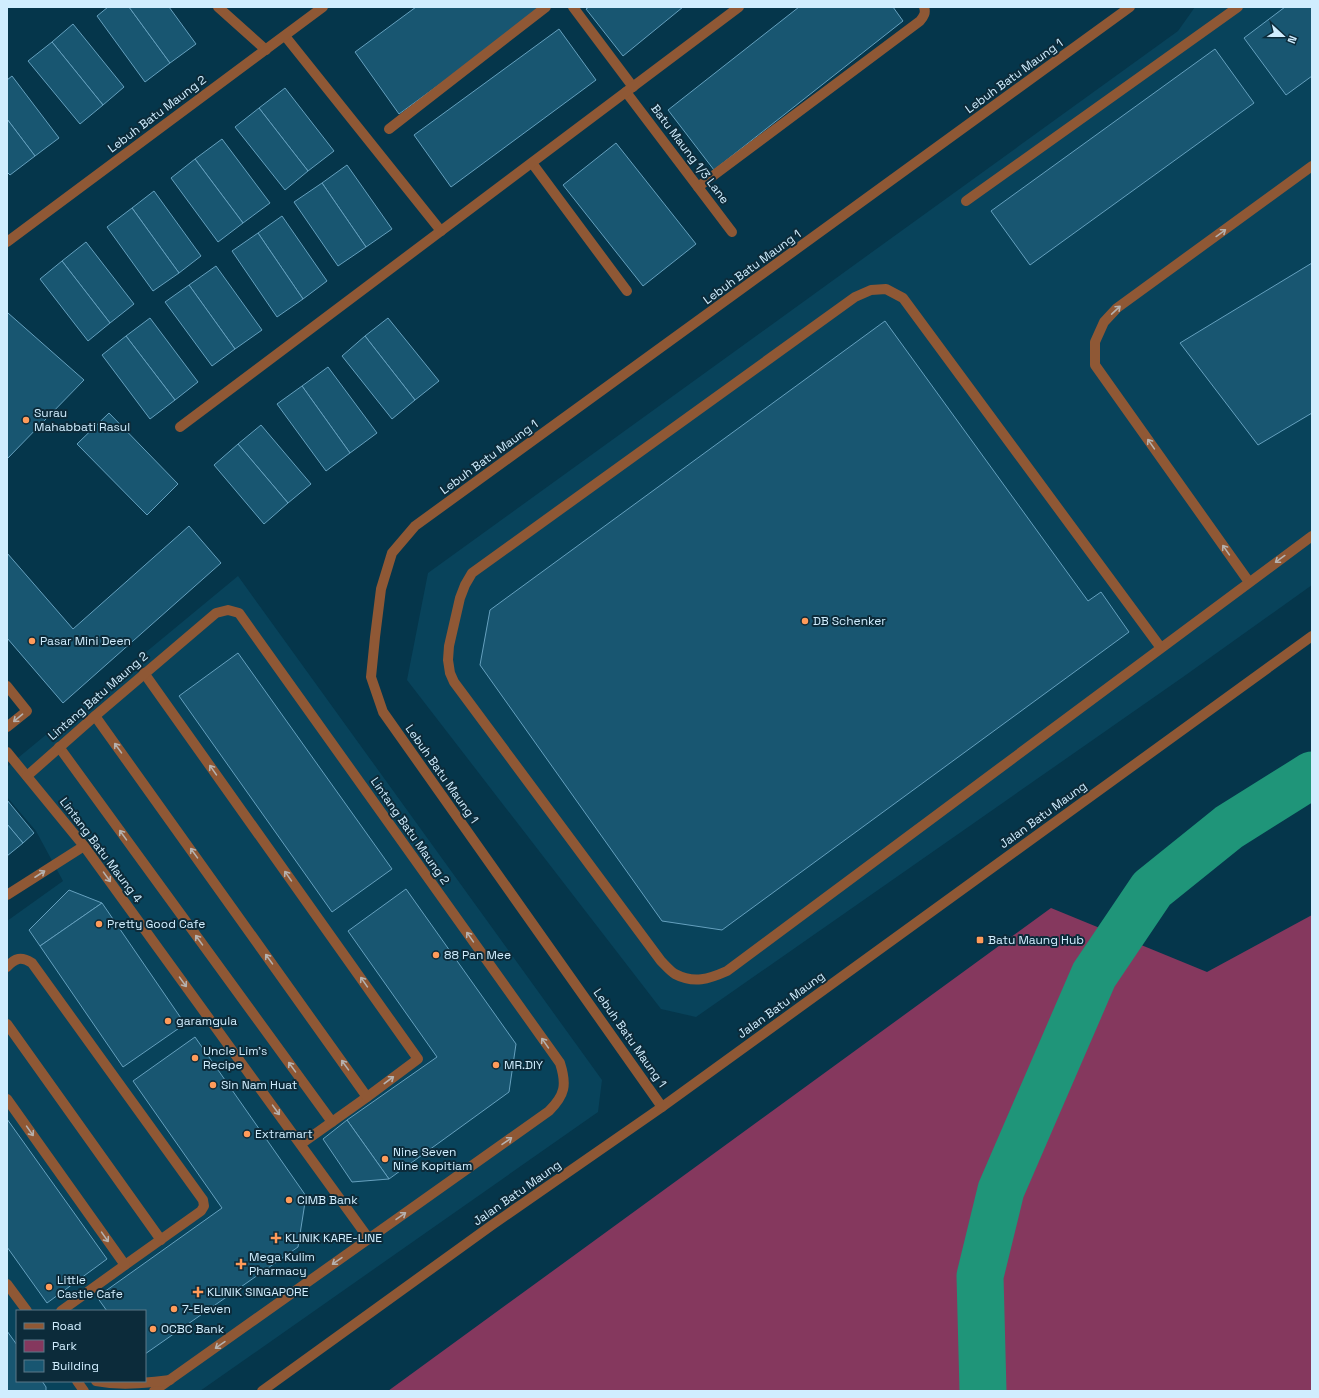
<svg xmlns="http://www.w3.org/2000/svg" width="1319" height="1398" viewBox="0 0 1319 1398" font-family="'Space Grotesk',sans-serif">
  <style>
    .built { fill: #08435b; fill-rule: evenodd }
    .green { fill: #85385e }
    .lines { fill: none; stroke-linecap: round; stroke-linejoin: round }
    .river { stroke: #1f9579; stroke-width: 47 }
    .building { fill: #185671; stroke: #65a0be }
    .service { stroke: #8f5835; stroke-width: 10 }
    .minor { stroke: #8f5835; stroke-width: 10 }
    .tertiary { stroke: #8f5835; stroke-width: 10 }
    .oneway { stroke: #b6b1ae }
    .poi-dot { fill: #ff9b5a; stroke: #0c2b3a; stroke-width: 1.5 }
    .labels { text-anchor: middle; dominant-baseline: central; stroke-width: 4; stroke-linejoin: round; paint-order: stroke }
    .street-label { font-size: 12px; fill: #d0edfe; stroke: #0c2b3a }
    .poi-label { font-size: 12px; fill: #d0edfe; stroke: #0c2b3a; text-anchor: start }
  </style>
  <rect width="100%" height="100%" fill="#05364b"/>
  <g class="built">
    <path d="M1195 7H1312V585L1183 677 696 1017 661 1009 407 680 428 573 1178 31Z"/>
    <path d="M238 576 602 1080 598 1112 200 1391H7V921L63 881 36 831 7 797V767ZM17 1311H145V1381H17Z"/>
  </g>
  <path class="green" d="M1051 908 1207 972 1312 915V1391H388Z"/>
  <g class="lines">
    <path class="river" d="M983 1391 980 1276 1001 1190 1094 975 1152 889 1229 827 1312 775"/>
  </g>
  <g class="building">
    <path d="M108 7H129L170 63 145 82 97 16Z"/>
    <path d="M129 7H169L196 44 170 63Z"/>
    <path d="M416 7H542L543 9 399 114 355 52Z"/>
    <path d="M589 7H683L623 56 586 9Z"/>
    <path d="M799 7H893L903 21 714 170 668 110Z"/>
    <path d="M1285 7H1312V76L1286 95 1244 38Z"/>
    <path d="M73 24 124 87 103 105 52 42Z"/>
    <path d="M559 29 596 80 451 187 414 135Z"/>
    <path d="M52 42 103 105 80 124 28 61Z"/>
    <path d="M1215 49 1254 103 1030 265 991 211Z"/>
    <path d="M12 76 59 138 35 156 7 119V80Z"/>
    <path d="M285 88 334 151 308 171 259 108Z"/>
    <path d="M259 108 308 171 285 190 235 127Z"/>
    <path d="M7 119 35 156 10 175 7 172Z"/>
    <path d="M222 139 270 203 243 223 195 159Z"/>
    <path d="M616 143 696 244 643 286 563 185Z"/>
    <path d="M195 159 243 223 218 242 171 178Z"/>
    <path d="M347 165 392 229 366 247 322 183Z"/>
    <path d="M322 183 366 247 338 266 294 202Z"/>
    <path d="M154 191 201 256 179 273 132 208Z"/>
    <path d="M132 208 179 273 153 291 107 227Z"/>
    <path d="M282 216 327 281 303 299 258 233Z"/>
    <path d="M258 233 303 299 277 317 232 251Z"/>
    <path d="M86 242 134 304 110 323 62 261Z"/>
    <path d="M62 261 110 323 88 341 40 279Z"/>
    <path d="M1312 263V413L1258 445 1180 343Z"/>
    <path d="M216 266 262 330 235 349 189 285Z"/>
    <path d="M189 285 235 349 212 366 165 302Z"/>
    <path d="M8 313 84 380 7 459V314Z"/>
    <path d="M150 318 198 382 175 400 126 336Z"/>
    <path d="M388 318 439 381 415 400 365 336Z"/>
    <path d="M885 321 1088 601 1101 592 1129 632 722 930 662 921 480 665 490 610Z"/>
    <path d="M126 336 175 400 150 419 102 355Z"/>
    <path d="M365 336 415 400 392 419 342 356Z"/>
    <path d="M328 367 377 433 350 453 302 386Z"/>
    <path d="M302 386 350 453 326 471 277 404Z"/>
    <path d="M109 413 178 484 147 515 77 444Z"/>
    <path d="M261 425 311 484 288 503 238 444Z"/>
    <path d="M238 444 288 503 264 524 214 465Z"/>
    <path d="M189 526 221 563 63 703 7 638V553L73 629Z"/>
    <path d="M238 653 392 869 332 912 179 696Z"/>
    <path d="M7 800 34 833 23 843 7 824Z"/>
    <path d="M7 824 23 843 7 856Z"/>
    <path d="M406 889 516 1044 509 1092 389 1179 347 1120 437 1057 348 931Z"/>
    <path d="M69 890 102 903 40 946 29 930Z"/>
    <path d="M102 903 185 1024 123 1067 40 946Z"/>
    <path d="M195 1037 306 1196 298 1247 145 1354V1311H107L97 1297 222 1208 133 1081Z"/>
    <path d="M7 1119 107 1259 47 1303 7 1247Z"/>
    <path d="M347 1120 389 1179 352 1182 323 1139Z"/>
    <path d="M7 1331 17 1345V1381H42L46 1387V1391H7Z"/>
  </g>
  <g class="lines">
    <g class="service">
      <path d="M573 7 633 87"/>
      <path d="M389 129 546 7"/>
      <path d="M532 163 627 291"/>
      <path d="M698 187 920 21C924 16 926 13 924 7"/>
      <path d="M966 201 1238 7"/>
      <path d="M1249 582 1095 365V342L1104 322 1117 308 1312 166"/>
      <path d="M1161 648 903 298 886 289 871 290 855 297 472 573 465 585 460 598 449 646 448 660 450 673 454 682 661 961C665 965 670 971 675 974 694 984 709 979 727 971L1312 536"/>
      <path d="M144 673 418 1059 367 1097 301 1144"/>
      <path d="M7 686 27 711 7 727"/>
      <path d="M95 716 367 1097"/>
      <path d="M59 747 332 1122"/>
      <path d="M7 967C15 958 21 956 32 963L203 1200 204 1206 201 1211 125 1265"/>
      <path d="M7 1024 161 1240"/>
      <path d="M7 1099 125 1265 61 1311"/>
    </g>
    <g class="minor">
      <path d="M218 7 266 50"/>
      <path d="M285 36 441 231"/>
      <path d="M626 92 732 232"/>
      <path d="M7 242 323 7"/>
      <path d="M180 427 739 7"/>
      <path d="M7 752 84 846 369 1239"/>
      <path d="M27 776 95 716 216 613 228 610 239 613 560 1063C567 1085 565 1095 549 1111L154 1391"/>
      <path d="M7 895 84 846"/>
      <path d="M662 1107 383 712 371 677 375 637 381 589 392 553 415 526 1130 7"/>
      <path d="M7 1284 27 1311"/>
      <path d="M77 1381 84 1391"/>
      <path d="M96 1381C122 1386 144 1383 170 1380"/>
    </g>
    <path class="tertiary" d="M262 1391 492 1225 662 1107 1312 636"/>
  </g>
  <defs><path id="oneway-shaft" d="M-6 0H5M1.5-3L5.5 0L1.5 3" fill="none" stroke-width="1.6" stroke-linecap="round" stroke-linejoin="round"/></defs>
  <g class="oneway">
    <use href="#oneway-shaft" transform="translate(1221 233) rotate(-36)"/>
    <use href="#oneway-shaft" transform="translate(1116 310) rotate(-43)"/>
    <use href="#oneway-shaft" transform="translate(1151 444) rotate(-125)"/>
    <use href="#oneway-shaft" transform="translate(1226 550) rotate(-125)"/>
    <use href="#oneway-shaft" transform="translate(1280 559) rotate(144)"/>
    <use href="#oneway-shaft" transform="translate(18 718) rotate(140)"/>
    <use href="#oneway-shaft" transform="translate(118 748) rotate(-126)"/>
    <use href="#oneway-shaft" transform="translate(213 770) rotate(-125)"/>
    <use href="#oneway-shaft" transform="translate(123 835) rotate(-126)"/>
    <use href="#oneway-shaft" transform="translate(194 853) rotate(-126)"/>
    <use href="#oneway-shaft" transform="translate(40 874) rotate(-33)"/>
    <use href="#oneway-shaft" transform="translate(288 876) rotate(-125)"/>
    <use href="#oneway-shaft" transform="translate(107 877) rotate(54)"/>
    <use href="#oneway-shaft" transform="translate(470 937) rotate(-125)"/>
    <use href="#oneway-shaft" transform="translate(199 940) rotate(-126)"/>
    <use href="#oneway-shaft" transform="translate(269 959) rotate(-126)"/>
    <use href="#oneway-shaft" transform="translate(183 982) rotate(54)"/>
    <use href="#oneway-shaft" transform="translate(364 982) rotate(-125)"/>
    <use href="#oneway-shaft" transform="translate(545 1043) rotate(-125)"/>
    <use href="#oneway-shaft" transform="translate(345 1065) rotate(-126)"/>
    <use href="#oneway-shaft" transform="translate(292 1067) rotate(-126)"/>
    <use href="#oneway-shaft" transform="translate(389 1080) rotate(-37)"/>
    <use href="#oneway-shaft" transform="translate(276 1110) rotate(54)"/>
    <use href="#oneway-shaft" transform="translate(30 1131) rotate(55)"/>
    <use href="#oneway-shaft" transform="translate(507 1141) rotate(-35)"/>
    <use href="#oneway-shaft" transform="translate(401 1216) rotate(-35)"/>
    <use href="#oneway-shaft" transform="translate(105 1237) rotate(55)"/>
    <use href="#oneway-shaft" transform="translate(337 1261) rotate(145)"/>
    <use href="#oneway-shaft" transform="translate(220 1345) rotate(145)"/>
  </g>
  <g class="poi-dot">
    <circle cx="26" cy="420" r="4"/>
    <circle cx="805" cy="621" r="4"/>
    <circle cx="32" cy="641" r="4"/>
    <circle cx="99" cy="924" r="4"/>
    <rect x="976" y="936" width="8" height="8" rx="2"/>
    <circle cx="436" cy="955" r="4"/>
    <circle cx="168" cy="1021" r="4"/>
    <circle cx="195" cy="1058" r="4"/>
    <circle cx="496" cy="1065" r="4"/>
    <circle cx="213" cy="1085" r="4"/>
    <circle cx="247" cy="1134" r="4"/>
    <circle cx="385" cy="1159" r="4"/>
    <circle cx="289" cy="1200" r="4"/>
    <path d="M274 1232h4v4h4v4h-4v4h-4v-4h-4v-4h4z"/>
    <path d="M239 1258h4v4h4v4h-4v4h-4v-4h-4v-4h4z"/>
    <circle cx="49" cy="1287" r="4"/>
    <path d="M196 1286h4v4h4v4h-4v4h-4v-4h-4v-4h4z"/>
    <circle cx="174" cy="1309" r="4"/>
    <circle cx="153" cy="1329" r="4"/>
  </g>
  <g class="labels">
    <g class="street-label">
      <text transform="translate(1014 76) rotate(-36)">Lebuh Batu Maung 1</text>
      <text transform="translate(157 114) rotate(-37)">Lebuh Batu Maung 2</text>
      <text transform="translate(690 154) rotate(53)">Batu Maung 1/3 Lane</text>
      <text transform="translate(752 267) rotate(-36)">Lebuh Batu Maung 1</text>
      <text transform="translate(489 457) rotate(-36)">Lebuh Batu Maung 1</text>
      <text transform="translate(98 696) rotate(-41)">Lintang Batu Maung 2</text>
      <text transform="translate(442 774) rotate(55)">Lebuh Batu Maung 1</text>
      <text transform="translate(1043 815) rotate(-36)">Jalan Batu Maung</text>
      <text transform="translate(410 831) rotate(55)">Lintang Batu Maung 2</text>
      <text transform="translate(101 850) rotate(53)">Lintang Batu Maung 4</text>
      <text transform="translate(781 1005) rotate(-36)">Jalan Batu Maung</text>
      <text transform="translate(630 1038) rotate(55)">Lebuh Batu Maung 1</text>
      <text transform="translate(517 1193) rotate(-35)">Jalan Batu Maung</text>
    </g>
    <g class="poi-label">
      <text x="34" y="413">Surau<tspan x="34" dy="14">Mahabbati Rasul</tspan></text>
      <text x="813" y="621">DB Schenker</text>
      <text x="40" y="641">Pasar Mini Deen</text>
      <text x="107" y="924">Pretty Good Cafe</text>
      <text x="988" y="940">Batu Maung Hub</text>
      <text x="444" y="955">88 Pan Mee</text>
      <text x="176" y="1021">garamgula</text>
      <text x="203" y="1051">Uncle Lim's<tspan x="203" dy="14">Recipe</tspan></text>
      <text x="504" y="1065">MR.DIY</text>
      <text x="221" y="1085">Sin Nam Huat</text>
      <text x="255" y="1134">Extramart</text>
      <text x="393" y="1152">Nine Seven<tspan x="393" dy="14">Nine Kopitiam</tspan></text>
      <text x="297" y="1200">CIMB Bank</text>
      <text x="285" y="1238">KLINIK KARE-LINE</text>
      <text x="249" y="1257">Mega Kulim<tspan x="249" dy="14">Pharmacy</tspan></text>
      <text x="57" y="1280">Little<tspan x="57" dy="14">Castle Cafe</tspan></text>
      <text x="207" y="1292">KLINIK SINGAPORE</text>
      <text x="182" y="1309">7-Eleven</text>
      <text x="161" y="1329">OCBC Bank</text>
    </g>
  </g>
  <rect width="1319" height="1398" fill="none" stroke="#d0edfe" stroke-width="16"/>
  <rect x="16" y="1310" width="130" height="72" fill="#0c2b3a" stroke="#5a7988"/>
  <rect x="24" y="1323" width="20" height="6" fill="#8f5835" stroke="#5a7988"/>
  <text x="52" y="1330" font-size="12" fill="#d0edfe">Road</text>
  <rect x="24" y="1340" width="20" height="12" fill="#85385e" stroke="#5a7988"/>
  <text x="52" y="1350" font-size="12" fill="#d0edfe">Park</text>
  <rect x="24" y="1360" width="20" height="12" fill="#185671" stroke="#5a7988"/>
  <text x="52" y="1370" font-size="12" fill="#d0edfe">Building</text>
  <g transform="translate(1283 36) rotate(112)" stroke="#0c2b3a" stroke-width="3" paint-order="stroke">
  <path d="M0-3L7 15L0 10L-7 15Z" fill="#d0edfe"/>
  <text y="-6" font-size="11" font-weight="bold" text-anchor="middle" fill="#d0edfe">N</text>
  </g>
</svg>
